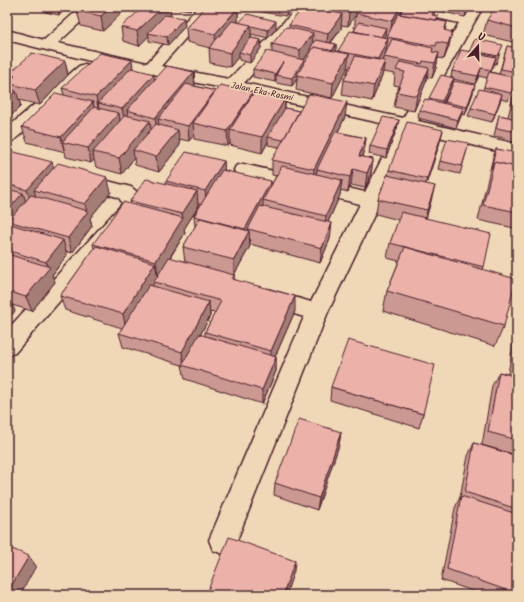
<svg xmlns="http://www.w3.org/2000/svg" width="524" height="602" viewBox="0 0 524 602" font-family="Kalam,sans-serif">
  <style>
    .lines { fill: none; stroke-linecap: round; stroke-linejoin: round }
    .minor-casing { stroke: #4a1f2b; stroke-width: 3 }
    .minor { fill: #f0d7b7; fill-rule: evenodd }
    .wall { fill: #cb9992; stroke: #4a1f2b; fill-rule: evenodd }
    .shaded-wall { fill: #a57d77; stroke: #4a1f2b }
    .building { fill: #ecb2aa; stroke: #4a1f2b }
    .labels { text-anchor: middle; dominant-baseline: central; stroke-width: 3; stroke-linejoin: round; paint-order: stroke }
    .far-street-label { font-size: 9px; fill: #4a1f2b; stroke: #f0d7b7 }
  </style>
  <rect width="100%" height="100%" fill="#f0d7b7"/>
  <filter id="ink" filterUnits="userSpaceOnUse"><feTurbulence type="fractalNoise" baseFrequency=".025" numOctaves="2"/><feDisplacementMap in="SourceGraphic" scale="8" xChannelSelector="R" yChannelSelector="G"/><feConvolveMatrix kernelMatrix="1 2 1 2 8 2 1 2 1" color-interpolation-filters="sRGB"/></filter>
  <g filter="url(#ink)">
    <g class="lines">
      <g class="minor-casing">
        <g id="minor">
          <path d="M81 7H97L58 43 147 63 198 7H213L161 66 229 79 298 7H313L244 83 403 118 459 23 401 10 399 7H426L464 15 469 7H483L418 121 517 144V156L414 131 328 312 233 550 223 554 213 550 209 540 304 317 259 303 256 297 259 291 267 289 311 302 360 204 236 174 234 170 236 166 243 164 365 192 398 127 233 90 98 63 7 40V30L44 40Z"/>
          <path d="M85 64 91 66 93 69 91 72 13 141 7 142V128L79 66Z"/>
          <path d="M81 174 131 187 136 191 142 205 15 353 7 355V330L122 204 120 199 117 197 74 184 72 180 74 176Z"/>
        </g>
      </g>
      <use href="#minor" class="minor"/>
    </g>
    <g class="wall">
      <path d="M29 7H69L59 15 45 12 44 9 43 10Z"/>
      <path d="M83 7H126L127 8 103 31 81 26 77 11Z"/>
      <path d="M171 7H193L190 10Z"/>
      <path d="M205 7H241L238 11V23L276 29 268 38 251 34V38L261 40V48L250 63 239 60V56L230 67 210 63 209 48H210L187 42 186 28Z"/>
      <path d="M250 7H292L286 16 250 10Z"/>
      <path d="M312 7H402L401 14 431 8V7H471L465 17 435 10 434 15 438 16 437 21 447 22 445 31 449 46 444 59 438 58 436 68 432 78 427 77 426 82 414 111 394 107 397 92 399 86 394 85 395 74 383 72 382 76 372 101 342 95 344 80 349 68H347L332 98 296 90 297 79 292 86 276 83V80L275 82 253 77V69L272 52V44L289 27V25L312 8ZM356 15 354 28H356L338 51V52H336V44L331 43 341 29V25L348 26ZM385 34 388 35 387 38 384 37ZM310 51V54L304 63V60Z"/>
      <path d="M517 14V43L483 35 487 20Z"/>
      <path d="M171 16 185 26 168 45 149 41V36L139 46 123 41 121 27Z"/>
      <path d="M475 39 500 53 496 64 494 63 491 72 499 74 507 46 517 48V74L508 101 501 99 492 122 468 116 471 108 483 90 487 78 479 76 475 84 453 79 452 84 473 93 465 115 462 114 456 128 418 118 419 110 429 99V98L451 77 452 71 470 51ZM449 90 444 103H443Z"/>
      <path d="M65 61 68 75 40 105 19 100 21 106 7 120V89H9L7 83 11 79 9 74Z"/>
      <path d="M133 69 155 79 194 72 195 86 215 91V92L253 94 285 99V108L299 111 345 117 338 132 366 138 364 153 363 157 373 159 371 174 365 188 351 185 348 192 340 190V195L328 222 330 239 320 263 250 244V246L234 275 235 280 295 311 275 357H276V371L262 404 185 379 182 365 123 347 119 333 122 328 65 310 60 296 94 249 93 244 131 204 130 201 166 184V181L224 161V170L271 186 276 176 272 175V160L279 147 268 145V142L262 153 230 145V143L228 146 194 139V135L189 141 179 139 180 145 159 172 135 165 134 158 122 174 96 167 94 160 91 163 66 157 65 152 27 142 22 127 64 95 62 88ZM198 204H200L194 216 195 227 183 247 185 262 170 258 185 233 184 229 198 207ZM210 312 215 313 205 332V336L200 335 210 316Z"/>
      <path d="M517 79V141L494 136 499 115 508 117Z"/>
      <path d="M399 120 397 128 386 158 369 154 370 146Z"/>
      <path d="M443 130 439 145 426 184 431 201 426 218 484 267 483 269 504 326 495 346 383 311 387 291 399 261 387 258 390 243 399 220 376 214 378 199 388 175 389 170Z"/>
      <path d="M469 143 460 174 438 169 440 161Z"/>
      <path d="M496 149 517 153V220L514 228 478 220 493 157Z"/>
      <path d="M7 150 54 168 111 192 90 218 92 226 72 253 66 251 67 255 52 275 55 282 32 311 12 305 15 311 7 320Z"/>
      <path d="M517 328V446L513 454 482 445 492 386 499 372 508 374 515 332Z"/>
      <path d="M331 387 423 414 419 428 330 400Z"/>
      <path d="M341 432 339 445 317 510 274 495 275 483Z"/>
      <path d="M474 443 517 456V595H484L441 580 455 508 460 497 468 456Z"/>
    </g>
    <g class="shaded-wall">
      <path d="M58 7H69L59 15 58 8Z"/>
      <path d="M111 7H126L127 8 103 31 101 16Z"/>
      <path d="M163 7H170L171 15 148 33 149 36 139 46 137 31Z"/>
      <path d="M190 7H193L190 10Z"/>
      <path d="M236 7H241L238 11V24L216 49 215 34 237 10Z"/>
      <path d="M286 7H292L286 16Z"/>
      <path d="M352 7H361L356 13V15L348 26 349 12Z"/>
      <path d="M400 7H402L400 16 390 35 392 21Z"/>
      <path d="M467 7H471L465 17Z"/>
      <path d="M342 14 341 29 326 48 328 34Z"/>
      <path d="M184 18 185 26 168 45 167 37Z"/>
      <path d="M276 21V29L268 38V30Z"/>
      <path d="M251 25V40L239 52V56L230 67V53Z"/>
      <path d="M386 28 385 35 377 49 378 42Z"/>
      <path d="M452 32 449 46 444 59 448 44Z"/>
      <path d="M313 33 312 48 310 49V51L300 65V50Z"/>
      <path d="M388 38 386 52 376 74 378 59Z"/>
      <path d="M261 40V48L250 63V55Z"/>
      <path d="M336 44V52L331 53Z"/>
      <path d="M439 53 436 68 432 78 435 63Z"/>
      <path d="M349 54 347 69 332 98 333 83Z"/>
      <path d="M496 57 494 65 488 78 491 70Z"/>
      <path d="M132 60 134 75 98 103 99 111V112L96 97Z"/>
      <path d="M304 60V68L297 75V79L292 86V78Z"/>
      <path d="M65 61 68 75 40 105 35 90Z"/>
      <path d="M385 61 382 76 372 101 374 86Z"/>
      <path d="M283 62 276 75V80L275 82V74Z"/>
      <path d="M429 68 426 82 414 111 417 96Z"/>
      <path d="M481 68 479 76 475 84Z"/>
      <path d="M194 72 195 87 158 119 160 130 157 133 155 118Z"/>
      <path d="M154 74 156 89 127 110 129 120 125 124 122 109Z"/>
      <path d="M454 78 452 86 440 109 442 101Z"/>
      <path d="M475 85 473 93 465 115 467 107Z"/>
      <path d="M16 91 21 106 7 120V100Z"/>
      <path d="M215 91V106L193 123 194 135 189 141 188 126Z"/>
      <path d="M253 92V107L230 130V143L228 146 227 131Z"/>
      <path d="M502 94 500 102 492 122 495 114Z"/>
      <path d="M285 99V114L268 137V142L262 153V137Z"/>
      <path d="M93 102 96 117 62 142 65 153 61 137Z"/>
      <path d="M347 102 345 117 320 170 317 169 316 176 313 184 314 169Z"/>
      <path d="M463 108 461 116 456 128 458 120Z"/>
      <path d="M119 113 121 128 93 152 94 160 91 163 88 148Z"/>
      <path d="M399 120 397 128 386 158 387 150Z"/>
      <path d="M150 121 152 136 133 150 134 158 122 174 119 158Z"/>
      <path d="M178 130 180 145 159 172 156 157Z"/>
      <path d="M443 130 439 145 423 194 427 179Z"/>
      <path d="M366 138 364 153 357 171 359 156Z"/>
      <path d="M373 159 371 174 365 188 367 173Z"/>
      <path d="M224 161 225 176 207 206 205 191Z"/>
      <path d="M52 162 57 177 34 190 37 200 32 205 27 190Z"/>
      <path d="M353 169 351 185 348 192 350 177Z"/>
      <path d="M107 177 111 192 90 218 92 226 72 253 68 238 87 212 85 204Z"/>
      <path d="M342 180 340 195 324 231 326 216Z"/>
      <path d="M271 181V197L263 200V211L248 229V233L249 231 250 246 234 275V260L246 238 245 229Z"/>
      <path d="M435 186 431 201 424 226 427 210Z"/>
      <path d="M197 191 198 207 184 229 185 233 158 276 156 261 183 218 182 214Z"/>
      <path d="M23 193 28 208 8 221 11 228 7 224V211Z"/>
      <path d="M332 223 330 239 320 263 322 248Z"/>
      <path d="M63 240 67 255 52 275 55 282 32 311 26 297 48 269 46 262Z"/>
      <path d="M155 263 158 278 154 282V283L126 329 123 314Z"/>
      <path d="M8 296 15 311 7 320V298Z"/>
      <path d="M295 296V311L271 366V351Z"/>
      <path d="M209 302 210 316 184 366 182 352Z"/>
      <path d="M276 357V371L262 404V390Z"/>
      <path d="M341 432 339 445 317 510 319 498Z"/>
      <path d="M29 556 36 566 20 595H7V593Z"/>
      <path d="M295 561 294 571 286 595H283Z"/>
    </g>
    <g class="building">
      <path d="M83 7H111L101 16 77 11Z"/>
      <path d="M143 7H163L137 31 121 27Z"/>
      <path d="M205 7H227L237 9 215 34 186 28Z"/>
      <path d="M303 7H308L342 14 328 34 289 25Z"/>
      <path d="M326 7H352L349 12Z"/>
      <path d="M360 7H400L392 21 356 13Z"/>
      <path d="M404 7H427L435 8 432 15 438 16 436 20 400 14Z"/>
      <path d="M494 9 517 14V28L487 20Z"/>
      <path d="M247 14 276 21 268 30 239 23Z"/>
      <path d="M398 14 447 22 444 30 452 32 448 44 437 42 436 46 387 37Z"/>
      <path d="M165 15 184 18 167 37 148 33Z"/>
      <path d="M232 21 251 25 230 53 209 48Z"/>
      <path d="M359 22 386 28 381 37 354 31Z"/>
      <path d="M286 27 313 33 300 50 272 44Z"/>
      <path d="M350 31 388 38 378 59 338 51Z"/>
      <path d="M251 38 261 40 250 55 239 52Z"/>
      <path d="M392 39 433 48 432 52 439 53 435 63 423 61 422 64 384 57Z"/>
      <path d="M475 39 503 45 498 56 470 50Z"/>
      <path d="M315 40 336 44 332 51 314 47 313 49H310Z"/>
      <path d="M507 46 517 48V72L501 69Z"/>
      <path d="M314 47 349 54 333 83 297 75Z"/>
      <path d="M461 50 496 57 491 70 481 68 478 76 452 71Z"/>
      <path d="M267 51 304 60 292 78 276 75 283 62 275 74 253 69Z"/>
      <path d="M32 53 65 61 35 90 7 83 15 76 9 74Z"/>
      <path d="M100 53 132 60 96 97 62 88Z"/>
      <path d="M355 56 385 61 374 86 344 80Z"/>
      <path d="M400 62 429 68 417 96 397 92 405 72 396 70Z"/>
      <path d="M167 66 194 72 155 118 127 110Z"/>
      <path d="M131 68 154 74 122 109 98 103Z"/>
      <path d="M489 72 516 78 511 93 484 87Z"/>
      <path d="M441 75 454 78 442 101 429 98Z"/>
      <path d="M454 81 475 85 467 107 445 102Z"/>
      <path d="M517 83V109L512 108Z"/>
      <path d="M186 84 215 91 188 126 158 119Z"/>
      <path d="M220 85 253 92 227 131 193 123Z"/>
      <path d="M7 89 16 91 7 100Z"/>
      <path d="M479 89 502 94 495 114 471 108Z"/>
      <path d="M254 92 285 99 262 137 230 130Z"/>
      <path d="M56 93 93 102 61 137 22 127Z"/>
      <path d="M309 94 347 102 314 169 272 160Z"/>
      <path d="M425 99 463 108 458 120 419 110Z"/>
      <path d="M94 107 119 113 88 148 62 142Z"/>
      <path d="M285 108 299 111 283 140 268 137Z"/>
      <path d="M125 115 150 121 119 158 93 152Z"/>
      <path d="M499 115 517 119V132L496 128Z"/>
      <path d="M383 117 399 120 387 150 370 146Z"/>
      <path d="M407 122 443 130 427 179 389 170Z"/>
      <path d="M156 124 178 130 156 157 133 150Z"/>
      <path d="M335 132 366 138 359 156 373 159 367 173 353 169 350 177 317 169Z"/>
      <path d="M447 139 469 143 462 166 440 161Z"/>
      <path d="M496 149 517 153V167L494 162 492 168H491Z"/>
      <path d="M7 150 52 162 27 190 7 184Z"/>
      <path d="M186 152 224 161 205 191 166 181Z"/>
      <path d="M494 162 517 167V212L483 205Z"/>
      <path d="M58 163 107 177 85 204 34 190Z"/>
      <path d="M282 166 342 180 326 216 263 200Z"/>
      <path d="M222 170 271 181 245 229 194 216Z"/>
      <path d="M387 175 435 186 427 210 378 199Z"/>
      <path d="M146 179 197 191 182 214 130 201Z"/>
      <path d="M7 189 23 193 7 211Z"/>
      <path d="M31 195 88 211 68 238 8 221Z"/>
      <path d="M123 202 183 218 156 261 93 244Z"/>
      <path d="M260 206 332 223 322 248 248 229Z"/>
      <path d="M401 212 491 234 484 267 390 243Z"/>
      <path d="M200 218 249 231 234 260 183 247Z"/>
      <path d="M7 223 63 240 46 262 7 250Z"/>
      <path d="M96 246 155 263 123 314 60 296Z"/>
      <path d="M405 247 516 279 504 326 387 291Z"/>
      <path d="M7 254 50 267 26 297 7 291Z"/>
      <path d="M169 257 234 275 232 279 295 296 271 351 205 332 221 301 154 282Z"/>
      <path d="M149 285 209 302 182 352 119 333Z"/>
      <path d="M199 334 276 357 262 390 182 365Z"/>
      <path d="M348 340 435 365 423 414 331 387Z"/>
      <path d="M517 346V367L514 366Z"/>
      <path d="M499 372 517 377V440L488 432Z"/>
      <path d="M299 419 341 432 319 498 275 483Z"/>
      <path d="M474 443 517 456V509L465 492Z"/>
      <path d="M461 496 517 514V594L447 569Z"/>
      <path d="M229 537 295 561 283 595H206Z"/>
      <path d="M7 547 29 556 7 593Z"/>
      <path d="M177 591 188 595H175Z"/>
      <path d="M428 593 434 595H427Z"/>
    </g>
  </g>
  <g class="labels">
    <g class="far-street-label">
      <text transform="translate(262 92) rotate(12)">Jalan Eka Rasmi</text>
    </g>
  </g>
  <rect width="524" height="602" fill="none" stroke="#f0d7b7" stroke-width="24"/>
  <rect x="12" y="12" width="500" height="578" fill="none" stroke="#4a1f2b" stroke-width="1.5" filter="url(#ink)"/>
  <g transform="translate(478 46) rotate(20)" stroke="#f0d7b7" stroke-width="3" paint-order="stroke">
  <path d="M0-3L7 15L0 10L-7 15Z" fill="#4a1f2b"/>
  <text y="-6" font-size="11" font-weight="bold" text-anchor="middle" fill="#4a1f2b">U</text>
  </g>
</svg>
